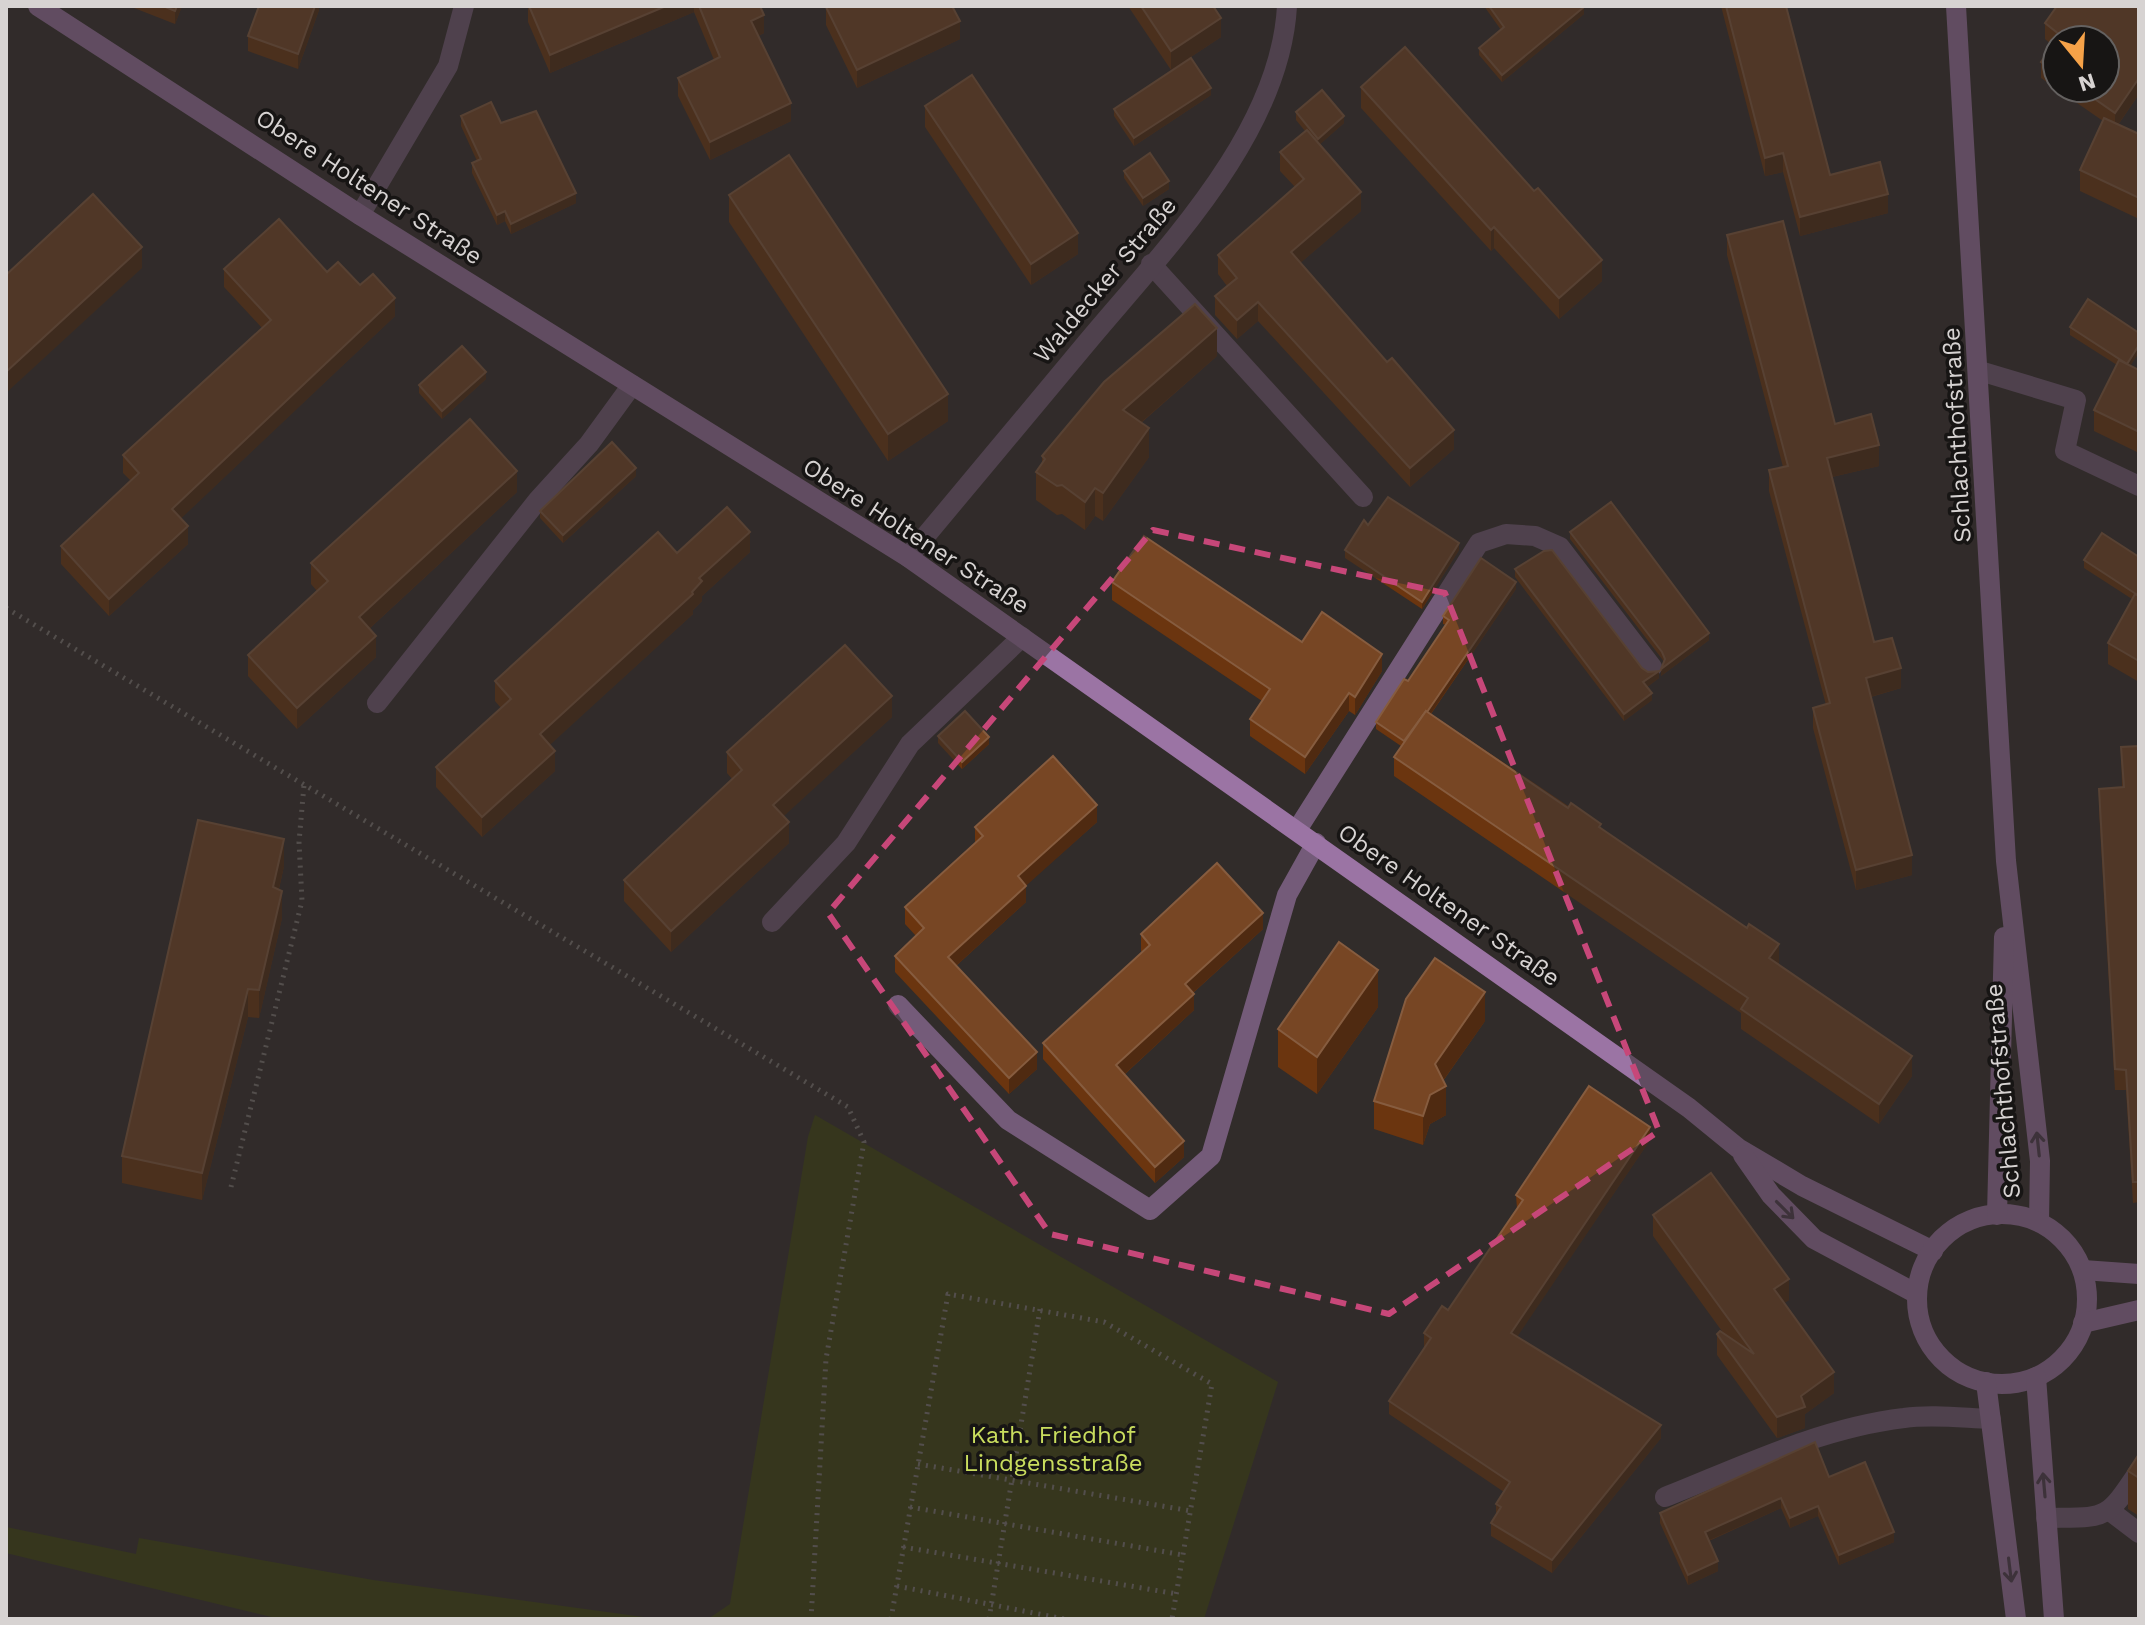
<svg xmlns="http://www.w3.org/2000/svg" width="2145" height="1625" viewBox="0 0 2145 1625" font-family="'Work Sans',sans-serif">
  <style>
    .green { fill: #3c440f }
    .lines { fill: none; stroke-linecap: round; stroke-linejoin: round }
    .path { stroke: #7d7877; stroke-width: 5; stroke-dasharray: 2 6; stroke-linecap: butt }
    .lane { stroke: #745b79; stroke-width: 20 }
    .street { stroke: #745b79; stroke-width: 20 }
    .secondary { stroke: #9b74a4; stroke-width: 20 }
    .wall { fill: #6b350f; fill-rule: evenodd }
    .shaded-wall { fill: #4f2a11 }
    .building { fill: #774624; stroke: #865c3f; stroke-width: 2 }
    .oneway { stroke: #4c3b4e }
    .marked { fill: none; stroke: #c74779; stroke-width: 6; stroke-dasharray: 16 10; stroke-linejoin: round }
    .labels { text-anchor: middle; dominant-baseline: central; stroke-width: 7; stroke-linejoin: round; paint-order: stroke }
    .street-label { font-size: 24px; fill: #d7d3d2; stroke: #171514 }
    .park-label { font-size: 24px; fill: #c9dd5e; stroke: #171514 }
  </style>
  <rect width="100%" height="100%" fill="#312c2a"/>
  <g class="green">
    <path d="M815 1115 1278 1382 1204 1619H708L730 1604 808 1137Z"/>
    <path d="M6 1527 136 1554 139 1538 373 1580 658 1619H280L6 1553Z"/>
  </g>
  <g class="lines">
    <g class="path">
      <path d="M6 608 848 1107 864 1142 826 1359 811 1619"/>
      <path d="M231 1187 302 901 299 842 304 785"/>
      <path d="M918 1464 1191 1511"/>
      <path d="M910 1507 1183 1555"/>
      <path d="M903 1547 1177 1594"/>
      <path d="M897 1586 1064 1619"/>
      <path d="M891 1619 948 1294 1104 1322 1212 1384 1172 1619"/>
      <path d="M989 1619 1040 1309"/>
    </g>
    <g class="lane">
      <path d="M1151 264 1363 497"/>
      <path d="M1980 371 2076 400 2065 451 2139 486"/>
      <path d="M377 703 538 500 589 444 632 385"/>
      <path d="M1297 830 1479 543 1506 534 1535 536 1560 547 1652 667"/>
      <path d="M772 922 846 843 910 744 1022 637"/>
      <path d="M898 1005 1008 1120 1150 1210 1211 1156 1287 895 1316 843"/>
      <path d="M1665 1497C1743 1466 1820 1428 1904 1418 1932 1414 1963 1418 1991 1419"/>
      <path d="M2110 1511 2139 1533"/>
      <path d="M2046 1518C2107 1517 2105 1522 2139 1471"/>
    </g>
    <g class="street">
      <path d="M360 215 448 66 464 6"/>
      <path d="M908 557C967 487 1025 416 1084 346 1162 252 1280 135 1287 6"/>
    </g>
    <g class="secondary">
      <path d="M38 6 360 215 908 557 1689 1108 1738 1148 1802 1186 1933 1251"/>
      <path d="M1956 6 2006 861 2040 1161 2039 1222"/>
      <path d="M1743 1155 1771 1195 1814 1239 1917 1294"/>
      <circle cx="2002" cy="1299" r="85"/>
      <path d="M1997 1215 2004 937"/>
      <path d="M2083 1270 2139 1274"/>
      <path d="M2083 1323 2139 1310"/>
      <path d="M2036 1377 2054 1619"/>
      <path d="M1986 1382 2016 1619"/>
    </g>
  </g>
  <g class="wall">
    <path d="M129 6H182L175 24Z"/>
    <path d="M319 6V10L298 69 248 51V36Z"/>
    <path d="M528 6H760L764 33 758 36 791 121 710 160 678 96V78L714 60 694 12 550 73 528 22Z"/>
    <path d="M1128 6H1213L1221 37 1171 70Z"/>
    <path d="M1484 6H1583L1584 14 1502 82 1479 55V48L1501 30Z"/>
    <path d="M1721 6H1786L1830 175 1888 213 1800 236 1783 172 1765 176Z"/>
    <path d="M2139 6V94L2118 125 2139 134V219L2080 191V170L2103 121 2041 78V62L2052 45 2045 39V23ZM2057 40 2105 88H2057Z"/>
    <path d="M826 7 960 39 857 88 826 25Z"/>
    <path d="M1361 87 1602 281 1559 319 1494 248 1491 251 1361 108Z"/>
    <path d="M1211 95 1134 146 1114 116V109Z"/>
    <path d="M925 106 1078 254 1031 285 925 127Z"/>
    <path d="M1296 112 1344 123 1320 144 1361 211 1300 263 1454 449 1410 487 1258 321 1237 339 1215 315V296L1227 286 1218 274V255L1295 187 1280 171V152L1305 131 1296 120Z"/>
    <path d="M461 116 501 123 576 203 511 234 505 221 497 225 472 173V163L477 161 461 126Z"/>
    <path d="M1124 171 1169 189 1143 206 1124 178Z"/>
    <path d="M729 195 948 421 888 461 729 222Z"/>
    <path d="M1727 235 1835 424 1879 466 1832 477 1874 642 1901 688 1871 697 1912 875 1856 890 1813 728V708L1826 705 1769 491V470L1783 467 1727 255Z"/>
    <path d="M224 269 327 272 360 285 395 316 181 518 188 544 109 616 61 564V546L131 481 123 473V455L262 328 224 287Z"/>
    <path d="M2070 327 2139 352 2130 366 2139 370V453L2094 431V410L2117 365 2070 335Z"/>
    <path d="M1217 356 1141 423 1149 457 1103 521 1095 516 1085 530 1062 514 1057 515 1036 500V472L1042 464V456Z"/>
    <path d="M486 379 442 419 419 393V385Z"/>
    <path d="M636 476 563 543 540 518V511Z"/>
    <path d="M517 492 369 629 376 657 297 729 248 676V655L317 591 311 584V563Z"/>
    <path d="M1368 525 1459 550 1422 609 1345 558V550Z"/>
    <path d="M1570 532 1709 640 1661 676 1664 662 1662 659 1570 539Z"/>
    <path d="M750 552 702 596V601L693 610V614L549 745 555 771 482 837 436 787V767L501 708 495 701V681L677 553Z"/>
    <path d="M2139 557V682L2108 664V643L2132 599 2084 568V560Z"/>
    <path d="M1515 569 1642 668 1659 678 1647 687 1652 700 1624 721 1515 577Z"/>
    <path d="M1112 582 1302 642 1382 671 1355 715 1349 711 1305 774 1250 736V719L1262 701 1112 600Z"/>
    <path d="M1516 589 1431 714 1601 828 1778 964 1912 1076 1879 1124 1741 1029V1013L1394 776V757L1401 746 1376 729V722L1408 681 1446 625 1443 624V616Z"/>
    <path d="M892 717 783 816 789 843 671 952 624 901V880L732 779 727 773V752Z"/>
    <path d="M938 736 989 744 962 769 938 743Z"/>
    <path d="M2139 746V1202L2133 1203 2126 1090H2115L2099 810V789L2122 787 2121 747Z"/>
    <path d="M1097 822 1026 885V902L956 966 1037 1069 1009 1094 895 972V956L916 936 905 924V907L975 843V827Z"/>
    <path d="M284 866 279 889 282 918 259 1018 248 1017 202 1200 122 1183V1156Z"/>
    <path d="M1263 929 1193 993 1194 1010 1124 1075 1184 1157 1155 1183 1043 1059V1043L1142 952 1141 951V934Z"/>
    <path d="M1378 1007 1317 1094 1278 1067V1029Z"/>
    <path d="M1485 1021 1443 1081 1446 1115 1430 1124 1423 1145 1374 1129V1101Z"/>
    <path d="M1650 1140 1517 1336 1661 1438 1552 1573 1491 1536V1523L1496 1515V1504L1504 1492 1389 1414V1401L1425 1347H1424V1333L1448 1310 1517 1209 1516 1195Z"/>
    <path d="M1653 1215 1789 1300 1784 1303 1834 1393 1805 1414V1428L1777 1438 1717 1355V1334H1724L1653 1236Z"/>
    <path d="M2139 1454V1516L2128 1509V1471Z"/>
    <path d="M1829 1477 1894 1542 1839 1565 1818 1516 1790 1528 1781 1508 1709 1541 1718 1571 1688 1585 1660 1523V1513Z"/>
  </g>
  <g class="shaded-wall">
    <path d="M177 6H182L175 24V11Z"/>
    <path d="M315 6H319V10L298 69V54Z"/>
    <path d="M666 6H694V12L550 73V55Z"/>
    <path d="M1584 7V14L1502 82V75Z"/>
    <path d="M764 15V33L751 39V21Z"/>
    <path d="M1221 18V37L1171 70V51Z"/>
    <path d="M960 21V39L857 88V70Z"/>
    <path d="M2139 78V94L2115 129V113Z"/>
    <path d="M1211 88V95L1134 146V138Z"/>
    <path d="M791 103V121L710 160V142Z"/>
    <path d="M1344 116V123L1318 146V139Z"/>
    <path d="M1783 153V172L1765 176V158Z"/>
    <path d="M1169 181V189L1143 206V198Z"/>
    <path d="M1361 192V211L1291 271V252Z"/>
    <path d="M576 193V203L511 234V224Z"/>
    <path d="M1888 194V213L1800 236V217Z"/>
    <path d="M505 211V221L497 225V215Z"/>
    <path d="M1494 227V248L1491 251V230Z"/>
    <path d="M1078 233V254L1031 285V264Z"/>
    <path d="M142 247V268L6 393V372Z"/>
    <path d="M1602 260V281L1559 319V298Z"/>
    <path d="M395 298V316L172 527V509Z"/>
    <path d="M1258 302V321L1237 339V320Z"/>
    <path d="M1217 328V356L1123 438V410Z"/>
    <path d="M2139 345V352L2127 371V364Z"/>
    <path d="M486 372V379L442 419V411Z"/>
    <path d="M948 394V421L888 461V434Z"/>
    <path d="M1149 428V457L1103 521V493Z"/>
    <path d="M1454 430V449L1410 487V468Z"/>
    <path d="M1879 445V466L1827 478V458Z"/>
    <path d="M636 468V476L563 543V535Z"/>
    <path d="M517 471V492L359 638V617Z"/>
    <path d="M1095 488V516L1085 530V502Z"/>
    <path d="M188 526V544L109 616V599Z"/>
    <path d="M750 532V552L702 596V601L693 610V614L540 754V734L699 578Z"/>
    <path d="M1459 543V550L1422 609V602Z"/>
    <path d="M1516 582V589L1406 750V742Z"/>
    <path d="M1709 633V640L1661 676V669Z"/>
    <path d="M376 636V657L297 729V708Z"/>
    <path d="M1382 654V671L1355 715V697Z"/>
    <path d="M1901 668V688L1866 698V678Z"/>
    <path d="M1659 671V678L1643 690V682Z"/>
    <path d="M1349 693V711L1305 774V757Z"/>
    <path d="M1652 693V700L1624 721V714Z"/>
    <path d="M892 696V717L773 826V805Z"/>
    <path d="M989 737V744L962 769V762Z"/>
    <path d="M555 751V771L482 837V817Z"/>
    <path d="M1097 805V822L1018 893V876Z"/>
    <path d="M789 822V843L671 952V931Z"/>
    <path d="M284 839V866L273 914V887Z"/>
    <path d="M1912 855V875L1856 890V870Z"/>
    <path d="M1026 886V902L948 973V957Z"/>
    <path d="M282 891V918L259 1018V990Z"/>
    <path d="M1263 913V929L1185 1000V984Z"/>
    <path d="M1779 944V964L1769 958Z"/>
    <path d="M1378 970V1007L1317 1094V1057Z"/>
    <path d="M248 989V1017L202 1200V1173Z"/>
    <path d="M1485 992V1021L1435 1092 1446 1086V1115L1430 1124 1423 1145V1116L1435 1064Z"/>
    <path d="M1194 994V1010L1116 1082V1065Z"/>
    <path d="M1037 1052V1069L1009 1094V1078Z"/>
    <path d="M1912 1056V1076L1879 1124V1104Z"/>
    <path d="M1650 1127V1140L1511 1346V1333Z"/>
    <path d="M1184 1141V1157L1155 1183V1167Z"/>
    <path d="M1789 1279V1300L1774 1310V1289Z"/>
    <path d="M1834 1372V1393L1805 1414V1428L1777 1438V1417L1801 1396Z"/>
    <path d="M1661 1425V1438L1552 1573V1560Z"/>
    <path d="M1781 1498V1508L1705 1542V1532Z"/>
    <path d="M1818 1506V1516L1790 1528V1518Z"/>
    <path d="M1894 1532V1542L1839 1565V1555Z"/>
    <path d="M1718 1561V1571L1688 1585V1575Z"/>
  </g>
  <g class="building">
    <path d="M163 6H177L175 11Z"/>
    <path d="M259 6H315L298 54 248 36Z"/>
    <path d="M529 6H666L550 55Z"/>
    <path d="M699 6H760L764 15 751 21 791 103 710 142 678 78 720 57Z"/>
    <path d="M827 6H952L960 21 857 70 826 7Z"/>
    <path d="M1141 6H1213L1221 18 1171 51Z"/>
    <path d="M1489 6H1583L1584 7 1502 75 1479 48 1504 27Z"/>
    <path d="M1726 6H1786L1830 175 1880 162 1888 194 1800 217 1783 153 1765 158Z"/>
    <path d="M2057 6H2139V78L2115 113 2079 88H2105V40H2057V73L2041 62 2060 35 2045 23Z"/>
    <path d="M1405 47 1534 191 1538 188 1602 260 1559 298 1494 227 1491 230 1361 87Z"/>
    <path d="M1191 58 1211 88 1134 138 1114 109Z"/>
    <path d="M972 75 1078 233 1031 264 925 106Z"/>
    <path d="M1322 90 1344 116 1318 139 1296 112Z"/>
    <path d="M491 102 501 123 536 111 576 193 511 224 505 211 497 215 472 163 481 159 461 116Z"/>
    <path d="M2104 118 2139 134V198L2080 170Z"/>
    <path d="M1307 130 1361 192 1291 252 1387 362 1392 358 1454 430 1410 468 1258 302 1237 320 1215 296 1237 278 1218 255 1304 179 1280 152Z"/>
    <path d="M1150 153 1169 181 1143 198 1124 171Z"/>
    <path d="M789 155 948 394 888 434 729 195Z"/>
    <path d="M93 194 142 247 6 372V275Z"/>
    <path d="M279 219 327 272 338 262 360 285 373 274 395 298 172 509 188 526 109 599 61 546 139 473 123 455 271 320 224 269Z"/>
    <path d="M1783 221 1835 424 1871 414 1879 445 1827 458 1874 642 1892 638 1901 668 1866 678 1912 855 1856 870 1813 708 1830 703 1769 470 1788 466 1727 235Z"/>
    <path d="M2088 299 2139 333V345L2127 364 2070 327Z"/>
    <path d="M1195 304 1217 328 1123 410 1149 428 1103 493 1095 488 1085 502 1062 485 1057 486 1036 472 1045 459 1042 456 1104 382Z"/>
    <path d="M462 346 486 372 442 411 419 385Z"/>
    <path d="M2119 360 2139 370V432L2094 410Z"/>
    <path d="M470 419 517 471 359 617 376 636 297 708 248 655 328 581 311 563Z"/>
    <path d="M612 442 636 468 563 535 540 511Z"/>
    <path d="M1388 497 1459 543 1422 602 1345 550 1364 520 1368 525Z"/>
    <path d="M1611 502 1709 633 1661 669 1665 659 1662 652 1570 532Z"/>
    <path d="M727 507 750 532 699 578 702 581 692 592 693 594 540 734 555 751 482 817 436 767 511 699 495 681 658 532 677 553Z"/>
    <path d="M2102 533 2139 557V596L2084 560Z"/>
    <path d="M1144 536 1302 642 1322 612 1382 654 1355 697 1349 693 1305 757 1250 719 1270 689 1112 582Z"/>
    <path d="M1552 550 1642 668 1648 672 1659 671 1643 682 1652 693 1624 714 1515 569 1544 551Z"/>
    <path d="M1481 558 1516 582 1427 712 1426 711 1404 741 1376 722 1404 679 1408 681 1449 620 1443 616Z"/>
    <path d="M2135 594 2139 596V661L2108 643Z"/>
    <path d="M845 645 892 696 773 805 789 822 671 931 624 880 742 770 727 752Z"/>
    <path d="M965 711 989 737 962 762 938 736Z"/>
    <path d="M1426 711 1568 808 1571 803 1601 824 1599 827 1747 928 1749 924 1779 944 1769 958 1912 1056 1879 1104 1741 1009 1748 998 1394 757Z"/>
    <path d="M2139 746V1182H2133L2126 1070 2115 1069 2099 789 2124 787 2121 747Z"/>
    <path d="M1053 756 1097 805 1018 876 1026 886 948 957 1037 1052 1009 1078 895 956 924 928 905 907 983 836 975 827Z"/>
    <path d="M198 820 284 839 273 887 282 891 259 990 248 989 202 1173 122 1156Z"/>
    <path d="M1217 863 1263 913 1185 984 1194 994 1116 1065 1184 1141 1155 1167 1043 1043 1150 945 1141 934Z"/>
    <path d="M1339 942 1378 970 1317 1057 1278 1029Z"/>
    <path d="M1435 958 1485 992 1435 1064 1446 1086 1430 1095 1423 1116 1374 1101 1406 999Z"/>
    <path d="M1589 1086 1650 1127 1511 1333 1661 1425 1552 1560 1491 1523 1501 1507 1496 1504 1510 1482 1389 1401 1431 1338 1424 1333 1442 1306 1448 1310 1523 1200 1516 1195Z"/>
    <path d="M1711 1173 1789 1279 1774 1289 1834 1372 1801 1396 1805 1407 1777 1417 1717 1334 1720 1331 1754 1354 1653 1215Z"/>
    <path d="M1815 1442 1829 1477 1865 1462 1894 1532 1839 1555 1818 1506 1790 1518 1781 1498 1705 1532 1718 1561 1688 1575 1660 1513Z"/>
    <path d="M2139 1454V1478L2128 1471Z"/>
  </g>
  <defs><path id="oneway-shaft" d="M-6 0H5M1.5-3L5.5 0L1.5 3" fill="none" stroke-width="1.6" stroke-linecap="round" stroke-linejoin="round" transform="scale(2)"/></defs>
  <g class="oneway">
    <use href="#oneway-shaft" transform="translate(2038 1144) rotate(-96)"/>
    <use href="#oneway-shaft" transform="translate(1785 1210) rotate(45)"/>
    <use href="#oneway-shaft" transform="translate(2044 1485) rotate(-95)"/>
    <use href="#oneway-shaft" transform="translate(2010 1570) rotate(83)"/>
  </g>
  <path d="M0 0H2145V1625H0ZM1153 530 1445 593 1659 1131 1389 1314 1050 1234 828 913Z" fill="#312c2a" fill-opacity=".55" fill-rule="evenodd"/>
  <path class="marked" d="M1153 530 1445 593 1659 1131 1389 1314 1050 1234 828 913Z"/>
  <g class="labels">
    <g class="street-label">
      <text transform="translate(369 187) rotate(33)">Obere Holtener Straße</text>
      <text transform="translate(1105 280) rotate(-50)">Waldecker Straße</text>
      <text transform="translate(1957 435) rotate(-93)">Schlachthofstraße</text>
      <text transform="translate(916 536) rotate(33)">Obere Holtener Straße</text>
      <text transform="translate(1449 905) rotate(35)">Obere Holtener Straße</text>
      <text transform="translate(2003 1091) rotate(-95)">Schlachthofstraße</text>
    </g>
    <g class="park-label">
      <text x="1053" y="1435">Kath. Friedhof<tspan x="1053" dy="28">Lindgensstraße</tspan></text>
    </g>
  </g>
  <rect width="2145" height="1625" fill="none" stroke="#d7d3d2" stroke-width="16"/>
  <g transform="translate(2081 64) rotate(162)"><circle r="38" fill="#171514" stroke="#646160" stroke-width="2"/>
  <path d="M0-6L14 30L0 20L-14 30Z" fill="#f6a248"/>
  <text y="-12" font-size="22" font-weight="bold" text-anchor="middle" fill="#d7d3d2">N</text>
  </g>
</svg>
